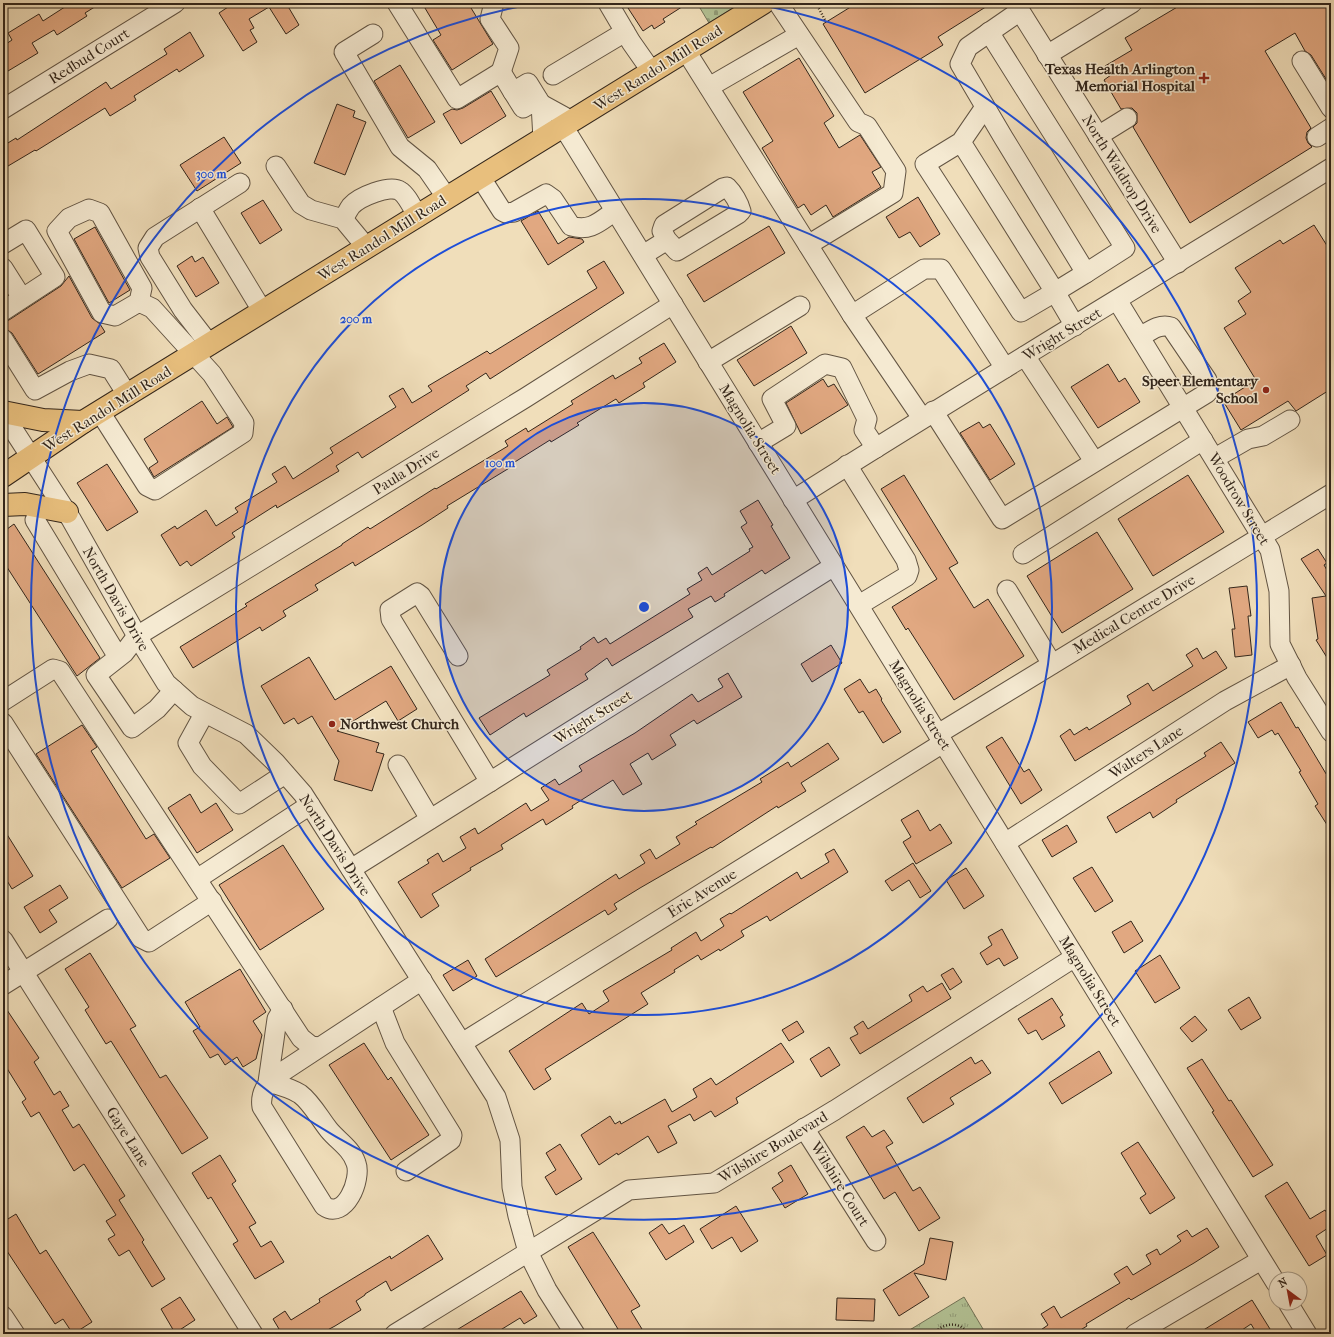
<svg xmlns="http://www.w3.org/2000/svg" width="1334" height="1337" viewBox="0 0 1334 1337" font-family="'IM FELL French Canon',serif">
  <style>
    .cemetery { fill: url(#cemetery-stones); stroke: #737458 }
    .park { fill: url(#park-tufts); stroke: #737458 }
    .building { fill: #e1a881; stroke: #33261b }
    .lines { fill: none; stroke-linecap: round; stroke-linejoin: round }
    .minor-casing { stroke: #625443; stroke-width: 21 }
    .major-casing { stroke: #33261b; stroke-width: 24 }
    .path { stroke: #33261b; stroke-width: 2.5; stroke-dasharray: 1 2; stroke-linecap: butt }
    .minor { stroke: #f5ead2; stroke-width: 19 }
    .major { stroke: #e8bf7d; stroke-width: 22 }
    .ring { fill: none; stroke: #1d4ed8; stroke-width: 2 }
    .poi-dot { fill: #8f2418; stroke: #f5ead2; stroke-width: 1.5 }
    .labels { text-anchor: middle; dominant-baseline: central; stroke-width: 3; stroke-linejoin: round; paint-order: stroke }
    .street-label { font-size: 15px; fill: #33261b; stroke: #f5ead2 }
    .poi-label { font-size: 15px; font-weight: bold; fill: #33261b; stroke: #f5ead2; text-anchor: end }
    .centre { fill: #1d4ed8; stroke: #f5ead2; stroke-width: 2 }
    .ring-label { font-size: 12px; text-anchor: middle; font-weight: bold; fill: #1d4ed8; stroke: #f5ead2; stroke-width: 3; stroke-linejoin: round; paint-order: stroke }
  </style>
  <defs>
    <pattern id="cemetery-stones" width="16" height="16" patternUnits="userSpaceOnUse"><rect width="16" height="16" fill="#b3c295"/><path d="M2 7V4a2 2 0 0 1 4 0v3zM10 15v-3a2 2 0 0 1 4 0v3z" fill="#929d79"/></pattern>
    <pattern id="park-tufts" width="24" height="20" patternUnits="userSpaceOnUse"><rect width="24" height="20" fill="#b3c295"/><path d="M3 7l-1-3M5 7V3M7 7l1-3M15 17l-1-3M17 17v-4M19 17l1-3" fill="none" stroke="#929d79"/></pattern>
  </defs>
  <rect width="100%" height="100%" fill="#f0deba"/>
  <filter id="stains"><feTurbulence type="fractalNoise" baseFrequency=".005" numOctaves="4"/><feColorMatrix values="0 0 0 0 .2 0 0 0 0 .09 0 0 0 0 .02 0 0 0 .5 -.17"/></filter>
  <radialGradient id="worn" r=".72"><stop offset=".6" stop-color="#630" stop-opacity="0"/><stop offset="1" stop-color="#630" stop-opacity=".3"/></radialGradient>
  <path class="cemetery" d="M697 3H741L709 23Z"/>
  <path class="park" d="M964 1297 986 1334H903Z"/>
  <g class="building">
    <path d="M71 3H101L85 13 87 16 57 35 54 30 32 43 38 53 3 74V46L12 40 8 33 39 14 43 21Z"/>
    <path d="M234 3H286L299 25 286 34 269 7 249 19 254 28 250 30 257 42 243 51 219 13Z"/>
    <path d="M422 3H468L493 44 452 70 433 40 441 35Z"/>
    <path d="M636 3H688L663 19 665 22 654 29 652 25 643 31 628 8Z"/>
    <path d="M857 3H992L938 37 943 45 865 93 823 24Z"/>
    <path d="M1184 3H1331V87L1311 55 1305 51 1295 33 1265 51 1311 128 1307 132 1306 138 1308 143 1312 147 1190 223 1133 127 1137 123V113L1132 108 1121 109 1104 80 1111 75 1105 66 1132 50 1125 38Z"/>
    <path d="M190 32 204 56 179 72 177 69 134 96 136 100 110 116 105 108 36 151 35 150 3 169V146L16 138 17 140 106 82 111 89 167 54 164 49Z"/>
    <path d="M799 58 834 116 824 123 839 148 860 135 881 167 872 172 881 187 833 217 826 205 811 215 804 204 798 208 762 148 773 141 743 92Z"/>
    <path d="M400 65 435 122 408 138 374 81Z"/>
    <path d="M491 91 506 116 461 144 443 114 452 109 457 110 463 108Z"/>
    <path d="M337 104 355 111 353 117 366 122 345 175 314 163Z"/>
    <path d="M224 137 241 163 197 191 180 165Z"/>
    <path d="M918 197 940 234 920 247 910 232 899 238 886 217Z"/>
    <path d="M263 200 282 230 260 244 241 213Z"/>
    <path d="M538 211 558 244 569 237 582 239 584 242 548 265 521 221Z"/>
    <path d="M1314 225 1331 252V389L1296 411 1288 401 1241 430 1223 401 1256 380 1224 328 1246 314 1238 301 1251 292 1235 268 1280 240 1283 244Z"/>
    <path d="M769 226 785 253 704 302 687 275Z"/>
    <path d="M95 227 130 290 109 303 74 239Z"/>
    <path d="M192 256 195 262 203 257 219 283 196 297 177 266Z"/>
    <path d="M604 261 624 293 490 379 486 373 466 386 469 390 362 458 358 452 336 466 339 471 277 508 276 505 232 533 235 537 191 566 187 561 180 566 161 535 175 526 177 529 206 510 216 526 238 512 235 508 277 482 272 474 285 466 293 479 333 453 330 448 396 407 389 396 403 388 412 403 432 391 428 386 487 351 490 354 597 288 587 271Z"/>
    <path d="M69 276 92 318 100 324 105 332 38 374 12 333 4 328 3 322 9 320 61 286Z"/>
    <path d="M791 326 807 353 754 386 737 360Z"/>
    <path d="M664 343 676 362 643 383 645 387 619 403 616 399 577 423 579 425 551 442 550 440 510 465 511 467 447 506 448 508 422 525 355 566 353 562 315 585 318 590 283 611 286 616 262 631 260 627 193 668 180 647 247 606 245 604 342 545V544L368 527 370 529 435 488 436 489 508 446 505 441 526 428 528 432 573 404 571 401 613 375 615 379 642 363 639 358Z"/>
    <path d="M1108 364 1119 382 1125 378 1140 402 1098 428 1071 387Z"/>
    <path d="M823 379 828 387 834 384 848 405 801 434 786 403Z"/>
    <path d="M202 401 217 424 227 417 233 427 154 477 149 468 158 462 144 439Z"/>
    <path d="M979 422 983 428 990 424 1015 464 990 480 960 433Z"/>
    <path d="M107 464 138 512 107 531 77 483Z"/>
    <path d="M904 475 958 563 949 568 974 608 988 599 1024 656 954 700 908 628 906 630 892 607 937 579 881 489Z"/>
    <path d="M1188 475 1224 532 1153 576 1118 519Z"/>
    <path d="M758 500 773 525 771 526 790 558 765 574 762 570 724 594 725 596 715 602 711 596 688 609 693 617 612 666 607 658 585 674 588 679 526 717 524 713 490 735 479 718 550 675 547 670 581 649 580 647 594 637 598 643 606 638 610 644 690 594 687 589 702 580 698 573 707 567 712 575 750 551 749 549 753 547 741 527 747 523 740 511Z"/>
    <path d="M14 524 100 658 77 676 3 561V532Z"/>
    <path d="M1097 532 1133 589 1062 633 1027 576Z"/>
    <path d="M1318 549 1327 563 1324 565 1331 577V664L1316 640 1318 639 1312 598 1326 596 1301 559Z"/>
    <path d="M1247 586 1251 616H1248L1252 655 1235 657 1232 629H1235L1229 588Z"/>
    <path d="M831 645 842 663 812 682 801 664Z"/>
    <path d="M1197 648 1203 659 1216 651 1227 668 1075 761 1060 736 1070 729 1074 735 1087 727 1089 730 1131 704 1127 696 1148 683 1153 691 1193 666 1186 655Z"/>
    <path d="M309 657 335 700 391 666 417 709 398 721 386 701 337 731 379 743 376 752 384 754 372 791 334 780 339 761 312 716 298 724 294 718 284 724 261 686Z"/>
    <path d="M728 673 742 697 697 724 694 720 670 735 676 745 652 760 648 753 630 764 642 784 623 795 613 780 572 806 573 808 546 825 543 819 501 845 503 849 470 868 471 870 432 894 439 906 421 918 398 882 429 863 427 860 438 853 443 862 466 848 460 837 475 828 478 834 526 803 531 811 549 800 541 788 555 779 559 785 582 771 579 766 635 733 692 694 698 702 723 687 718 679Z"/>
    <path d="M860 679 869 693 876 689 882 699 881 700 901 732 883 743 863 711 859 713 844 689Z"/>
    <path d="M1281 702 1296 728 1298 727 1331 782V831L1315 806 1318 804 1299 772 1301 771 1278 733 1275 735 1272 730 1258 738 1248 722Z"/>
    <path d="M82 725 97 747 91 751 146 839 154 834 170 858 122 888 36 754Z"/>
    <path d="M1002 737 1024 772 1029 769 1042 790 1021 804 986 747Z"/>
    <path d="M1221 742 1235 763 1176 800 1177 802 1153 818 1150 812 1116 833 1107 817 1206 756 1204 753Z"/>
    <path d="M828 743 839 759 801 783 806 791 778 808 777 806 712 848 711 847 640 888 614 904 617 909 608 915 605 910 496 977 485 959 616 874 619 879 645 863 640 855 650 849 656 859 680 844 676 837 697 824 695 822 762 782 760 779 788 762 791 767Z"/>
    <path d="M190 794 201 813 216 803 233 830 197 853 168 808Z"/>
    <path d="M918 810 930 831 940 824 952 843 916 864 903 842 911 837 901 820Z"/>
    <path d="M1067 825 1077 842 1052 857 1042 840Z"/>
    <path d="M3 828 33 876 12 889 3 874Z"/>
    <path d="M283 845 324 909 260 950 219 885Z"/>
    <path d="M834 849 848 872 770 921 767 916 741 931 744 936 720 951 719 949 701 960 698 955 674 970 675 972 641 993 648 1004 545 1069 551 1079 534 1090 509 1051 582 1003 589 1014 609 1001 603 991 672 950 671 948 696 932 701 941 724 926 720 919 730 913 731 914 797 872 801 879 829 862 825 854Z"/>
    <path d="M913 863 931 891 920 898 909 880 892 891 885 881Z"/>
    <path d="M1092 867 1113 901 1095 912 1073 878Z"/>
    <path d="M966 868 984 896 964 909 946 880Z"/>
    <path d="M60 885 68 898 49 910 57 922 40 933 24 907Z"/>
    <path d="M1131 921 1143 941 1124 953 1112 932Z"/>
    <path d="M1002 929 1018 958 1004 966 999 958 987 965 980 953 992 945 988 937Z"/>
    <path d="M90 953 136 1026 130 1029 160 1078 166 1075 208 1138 182 1154 111 1041 106 1044 85 1010 89 1007 65 969Z"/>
    <path d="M1160 955 1180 988 1155 1003 1135 971Z"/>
    <path d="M468 960 477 976 453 991 443 975Z"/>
    <path d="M953 968 962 982 950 990 941 975Z"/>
    <path d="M240 969 266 1012 253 1021 262 1035 256 1059 243 1067 237 1057 225 1065 218 1054 210 1058 193 1031 200 1027 185 1002Z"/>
    <path d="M942 983 951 998 860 1054 850 1038 858 1034 854 1027 863 1021 868 1029 912 1001 909 995 923 986 927 992Z"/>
    <path d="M1249 997 1261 1018 1241 1030 1228 1010Z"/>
    <path d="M1052 998 1063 1015 1060 1017 1065 1026 1042 1040 1036 1030 1028 1034 1018 1019Z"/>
    <path d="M3 1004 39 1058 34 1062 54 1095 60 1091 69 1106 62 1110 73 1128 79 1124 125 1196 119 1200 144 1240 142 1242 165 1279 152 1287 129 1250 119 1256 108 1239 115 1235 106 1221 116 1215 84 1164 74 1171 39 1112 31 1117 22 1102 26 1099 3 1062Z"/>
    <path d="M1195 1016 1207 1030 1192 1042 1180 1028Z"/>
    <path d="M797 1021 804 1032 789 1041 782 1030Z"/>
    <path d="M364 1043 388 1080 391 1077 429 1135 391 1160 329 1065Z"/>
    <path d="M781 1043 794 1062 736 1098 738 1103 715 1117 711 1111 694 1121 690 1114 668 1126 677 1143 658 1153 648 1136 618 1155 617 1153 599 1165 581 1135 610 1116 615 1124 620 1121 621 1124 665 1099 672 1112 697 1097 693 1089 711 1078 716 1085Z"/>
    <path d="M829 1047 840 1065 821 1077 810 1059Z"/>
    <path d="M1099 1051 1112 1073 1062 1104 1049 1083Z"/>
    <path d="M971 1057 975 1064 982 1060 991 1073 950 1098 954 1104 923 1123 907 1098Z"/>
    <path d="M1202 1059 1229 1101 1231 1100 1273 1165 1253 1177 1212 1112 1214 1111 1187 1068Z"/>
    <path d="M864 1126 872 1137 884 1130 893 1143 886 1147 913 1191 920 1187 940 1218 919 1231 895 1192 884 1199 846 1137Z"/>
    <path d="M1138 1142 1175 1198 1150 1214 1140 1198 1146 1194 1121 1153Z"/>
    <path d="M560 1144 582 1179 556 1195 545 1177 556 1170 546 1153Z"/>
    <path d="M220 1155 236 1181 232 1184 256 1223 249 1227 261 1247 271 1241 284 1262 255 1279 233 1244 238 1241 211 1197 208 1199 192 1173Z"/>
    <path d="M791 1165 808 1194 785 1208 772 1188 783 1181 778 1173Z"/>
    <path d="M1287 1182 1310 1219 1325 1210 1331 1219V1226L1316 1236 1327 1255 1309 1266 1265 1196Z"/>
    <path d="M736 1206 758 1241 741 1252 732 1237 712 1249 700 1229Z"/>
    <path d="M16 1214 40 1254 46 1250 92 1322 73 1334 63 1319 55 1324 3 1245V1222Z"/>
    <path d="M662 1224 669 1234 684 1225 694 1242 666 1260 649 1233Z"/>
    <path d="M1207 1228 1219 1247 1194 1263 1131 1300 1129 1298 1086 1324 1087 1326 1074 1334H1035L1048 1325 1041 1314 1054 1306 1061 1318 1120 1283 1114 1274 1127 1266 1133 1275 1151 1264 1146 1255 1157 1249 1160 1255 1181 1241 1177 1236 1187 1230 1192 1237Z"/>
    <path d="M593 1232 640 1306 631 1311 645 1334H621L568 1247Z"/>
    <path d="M428 1235 443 1259 391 1291 386 1281 365 1294V1295L356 1301 361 1310 335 1326 320 1334H282L273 1319 285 1311 291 1320 320 1302 319 1299 390 1256 391 1259Z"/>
    <path d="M930 1238 953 1242 946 1280 914 1273 929 1297 899 1316 883 1290 924 1264Z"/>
    <path d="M521 1291 537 1316 524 1324 520 1318 494 1334H450Z"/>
    <path d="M180 1297 195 1320 175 1333 161 1309Z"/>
    <path d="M837 1298 875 1299 874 1321 836 1320Z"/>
    <path d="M1252 1300 1270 1329 1263 1334H1257L1251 1324 1236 1334H1197Z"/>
  </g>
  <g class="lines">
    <g class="minor-casing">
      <g id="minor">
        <path d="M397 3 457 99 501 72 513 92"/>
        <path d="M491 3 493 7 490 19 509 48 501 72"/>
        <path d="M608 3 631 42 652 72"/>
        <path d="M1015 3 1178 263"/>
        <path d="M1020 11 968 47 960 64 1003 137 1086 273 1055 292 1075 326"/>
        <path d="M989 32 1125 248 1086 273"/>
        <path d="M373 34 344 52 400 147 427 169 447 198"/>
        <path d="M686 51 808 245 893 193 896 171 867 126 858 122 778 3"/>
        <path d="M1047 55 1132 3"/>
        <path d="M1302 61 1331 108"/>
        <path d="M553 75 625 32"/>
        <path d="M709 87 799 35"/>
        <path d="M538 99 523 108 513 92 528 83 541 104"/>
        <path d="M3 109 175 3"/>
        <path d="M563 126 1276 1283"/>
        <path d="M1098 136 1127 118"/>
        <path d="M1317 137 1331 128"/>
        <path d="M543 139 541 104 572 121"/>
        <path d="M961 142 1055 292 1021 312 925 164 961 142 985 107"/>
        <path d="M276 166 301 204 311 210 343 219 367 248"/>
        <path d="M481 178 502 211 506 213 514 212 546 194 553 199 571 226C591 232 600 221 615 211"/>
        <path d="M200 208 263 312"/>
        <path d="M343 219C346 215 348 210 351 206 359 197 390 184 400 191 407 195 413 209 418 217"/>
        <path d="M3 244 26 230 55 277 3 311"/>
        <path d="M808 245 852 315"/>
        <path d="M643 255 667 240 662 231 664 225 723 188 727 187C733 193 739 203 741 211L738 214 677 251 667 240"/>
        <path d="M3 268 22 298"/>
        <path d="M1117 300 1270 550 1279 591 1280 644 1297 678 1331 732"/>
        <path d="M3 339 35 390 70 371 89 364 111 369 128 396"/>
        <path d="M210 345 183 310 150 257 148 248 155 237 240 183"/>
        <path d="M1025 356 1094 461"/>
        <path d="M708 362 800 306"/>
        <path d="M933 411 1002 519 1207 393 1209 386 1207 380 1171 327C1160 323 1150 331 1140 337"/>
        <path d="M100 412 147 486 155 490 243 433 244 423 212 374 152 308 139 302 115 316 102 313 57 231 69 218 89 209 100 213 142 288 139 302"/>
        <path d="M3 414 71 519 137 636 166 683 192 706 246 734 275 762 303 794 496 1097 510 1140 512 1187 518 1216 528 1252 547 1290 575 1334"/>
        <path d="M922 418 852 315 924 269H941L1005 368"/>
        <path d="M758 443 786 426 772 399 825 364 842 368 867 419 864 430 876 448"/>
        <path d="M1215 458 1248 439 1263 436 1290 420"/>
        <path d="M847 465 906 560 909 570 907 576 859 605"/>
        <path d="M793 500C971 387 1152 279 1331 168"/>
        <path d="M35 520 118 657"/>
        <path d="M1023 554 1203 440"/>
        <path d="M1007 590 1052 664"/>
        <path d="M458 656 421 596 417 593 390 610 391 619 490 782"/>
        <path d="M174 690 157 709 132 728 96 675 124 653 137 636 525 398 673 304"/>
        <path d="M3 701 53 669 60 671 301 1038 311 1046 318 1047"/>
        <path d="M204 714 188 743 202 766 239 804 285 774"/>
        <path d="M3 723 141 938 149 942 212 901"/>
        <path d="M938 734 1331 494"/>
        <path d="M398 765 430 819"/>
        <path d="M1005 843 1225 701 1291 665"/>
        <path d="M351 869 834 566"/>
        <path d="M197 879 310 805"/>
        <path d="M3 940 253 1334"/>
        <path d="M3 985 108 919"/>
        <path d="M381 1007 395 1043 452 1135 451 1140 406 1171"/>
        <path d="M283 1009 277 1019 268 1082C279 1085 291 1088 300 1094 312 1103 320 1119 329 1130 338 1141 351 1148 356 1163 362 1179 345 1221 324 1206L262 1107C260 1095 265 1086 273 1078L422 980"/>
        <path d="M462 1043 943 743"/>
        <path d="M804 1128 876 1241"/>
        <path d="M1288 1303 1307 1334"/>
        <path d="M3 1316 15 1334"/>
        <path d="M395 1334 629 1190 714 1183 835 1110 1075 957"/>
        <path d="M1135 1334 1261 1260"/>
      </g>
    </g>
    <g class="major-casing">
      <g id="major">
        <path d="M3 412 43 420 83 422"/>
        <path d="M3 476 83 422 763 3"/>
        <path d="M3 505 25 504 67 512"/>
      </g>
    </g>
    <g class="path">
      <path d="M816 3 826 22"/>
      <path d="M934 1334C943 1322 960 1321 969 1334"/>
    </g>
    <use href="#minor" class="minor"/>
    <use href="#major" class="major"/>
  </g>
  <circle cx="644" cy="607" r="204" fill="#1d4ed8" fill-opacity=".12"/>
  <g class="ring">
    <circle cx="644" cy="607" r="204"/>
    <circle cx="644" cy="607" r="408"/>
    <path d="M750 3A613 613 0 1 1 538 3"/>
  </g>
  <g class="poi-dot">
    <path d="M1202 72h4v4h4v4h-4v4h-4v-4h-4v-4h4z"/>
    <circle cx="1266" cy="390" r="4"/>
    <circle cx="332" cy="724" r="4"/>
  </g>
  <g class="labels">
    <g class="street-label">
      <text transform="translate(89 56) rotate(-32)">Redbud Court</text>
      <text transform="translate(658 68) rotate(-32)">West Randol Mill Road</text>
      <text transform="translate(1122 174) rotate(58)">North Waldrop Drive</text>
      <text transform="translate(382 238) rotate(-32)">West Randol Mill Road</text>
      <text transform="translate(1062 334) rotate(-31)">Wright Street</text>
      <text transform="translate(107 409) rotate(-32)">West Randol Mill Road</text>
      <text transform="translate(750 429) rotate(58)">Magnolia Street</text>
      <text transform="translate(406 471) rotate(-32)">Paula Drive</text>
      <text transform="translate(1239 499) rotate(59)">Woodrow Street</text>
      <text transform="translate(116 599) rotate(60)">North Davis Drive</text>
      <text transform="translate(1134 614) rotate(-31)">Medical Centre Drive</text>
      <text transform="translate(920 705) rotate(58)">Magnolia Street</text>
      <text transform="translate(593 717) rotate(-32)">Wright Street</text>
      <text transform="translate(1146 752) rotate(-33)">Walters Lane</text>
      <text transform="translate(335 845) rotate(57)">North Davis Drive</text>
      <text transform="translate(702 893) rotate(-32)">Eric Avenue</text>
      <text transform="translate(1090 981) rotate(58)">Magnolia Street</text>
      <text transform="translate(128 1137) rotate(58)">Gaye Lane</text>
      <text transform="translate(773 1147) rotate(-31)">Wilshire Boulevard</text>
      <text transform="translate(840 1184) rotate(58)">Wilshire Court</text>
    </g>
    <g class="poi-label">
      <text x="1195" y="69">Texas Health Arlington<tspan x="1195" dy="17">Memorial Hospital</tspan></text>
      <text x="1258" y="381">Speer Elementary<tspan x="1258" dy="17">School</tspan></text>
      <text x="340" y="724" text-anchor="start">Northwest Church</text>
    </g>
  </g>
  <circle cx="644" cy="607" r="6" class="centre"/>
  <g class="ring-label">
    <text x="211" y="178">300 m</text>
    <text x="356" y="323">200 m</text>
    <text x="500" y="467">100 m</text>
  </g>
  <rect width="1334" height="1337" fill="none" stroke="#f0deba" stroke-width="16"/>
  <rect x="4" y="4" width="1326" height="1329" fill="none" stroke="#33261b" stroke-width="2"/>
  <rect x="8" y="8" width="1318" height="1321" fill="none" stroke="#33261b"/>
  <g transform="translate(1288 1291) rotate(328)"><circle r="19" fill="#f5ead2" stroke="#a79c89"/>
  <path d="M0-3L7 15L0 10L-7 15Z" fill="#8f2418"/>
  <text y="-6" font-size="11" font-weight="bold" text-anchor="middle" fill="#33261b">N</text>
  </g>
  <rect width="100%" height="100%" filter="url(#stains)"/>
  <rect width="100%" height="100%" fill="url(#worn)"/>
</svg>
